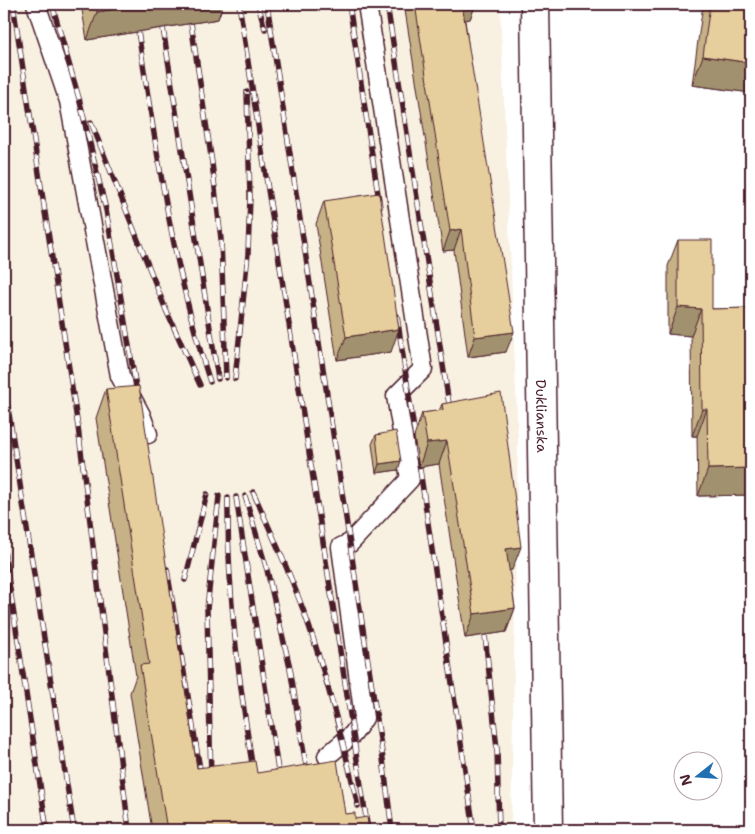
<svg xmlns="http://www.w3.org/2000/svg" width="755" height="834" viewBox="0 0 755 834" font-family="'Shantell Sans',sans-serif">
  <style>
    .built { fill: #f8f1e2 }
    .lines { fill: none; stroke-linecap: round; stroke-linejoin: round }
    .service-casing { stroke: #4a1f2b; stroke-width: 21 }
    .tertiary-casing { stroke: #4a1f2b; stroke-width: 31 }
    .service { stroke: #fff; stroke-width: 18 }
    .tertiary { stroke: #fff; stroke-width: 28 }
    .rail-casing { stroke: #4a1f2b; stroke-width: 5.5 }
    .rail { stroke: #fff; stroke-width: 4; stroke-dasharray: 11; stroke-linecap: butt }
    .wall { fill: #c7b287; stroke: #4a1f2b }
    .shaded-wall { fill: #a2916e; stroke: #4a1f2b }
    .building { fill: #e7cf9d; stroke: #4a1f2b }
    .labels { text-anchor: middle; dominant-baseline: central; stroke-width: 4; stroke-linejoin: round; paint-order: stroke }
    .street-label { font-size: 14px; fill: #4a1f2b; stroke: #fff }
  </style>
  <rect width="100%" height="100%" fill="#fff"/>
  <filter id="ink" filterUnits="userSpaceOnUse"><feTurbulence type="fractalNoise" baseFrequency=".02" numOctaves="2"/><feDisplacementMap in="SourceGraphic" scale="10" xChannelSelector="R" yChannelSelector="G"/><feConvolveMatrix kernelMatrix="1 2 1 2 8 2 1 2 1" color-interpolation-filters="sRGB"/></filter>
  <g filter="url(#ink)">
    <path class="built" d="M4 4H500L518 440 511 830H4Z"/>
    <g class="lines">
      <g class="service-casing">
        <g id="service">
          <path d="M36 4 69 101 120 376 141 415 148 434"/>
          <path d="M327 756 353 734 364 718 341 547 350 543 410 479 396 396 423 369 367 4"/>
        </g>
      </g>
      <g class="tertiary-casing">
        <g id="tertiary">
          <path id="s1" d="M535 4 548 830"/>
        </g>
      </g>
      <use href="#service" class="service"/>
      <use href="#tertiary" class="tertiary"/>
      <g class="rail-casing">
        <g id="rail">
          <path d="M13 4 78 427 129 830"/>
          <path d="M52 4 80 102 106 210 138 399"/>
          <path d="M239 4 368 830"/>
          <path d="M258 4 265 29"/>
          <path d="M267 4 383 759 392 830"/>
          <path d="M349 4 380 207"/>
          <path d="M387 4 451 417"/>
          <path d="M191 23 212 163 221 239 226 378"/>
          <path d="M163 28 218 379"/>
          <path d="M138 31C156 149 173 268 210 382"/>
          <path d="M91 122 166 310 200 385"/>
          <path d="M397 316 474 830"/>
          <path d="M235 379 248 254 250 197 247 92"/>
          <path d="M4 382 74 830"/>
          <path d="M253 492C273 536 293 580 309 626 329 684 344 746 358 806"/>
          <path d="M245 496 267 570 290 668 308 778"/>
          <path d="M236 497 280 783"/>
          <path d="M228 498C227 592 239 683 254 776"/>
          <path d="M4 550 47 830"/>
          <path d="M167 569 202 781"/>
          <path d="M185 580 207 494"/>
          <path d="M485 635 497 749 499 830"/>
          <path d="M211 780 207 609 219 496"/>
        </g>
      </g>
      <use href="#rail" class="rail"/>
    </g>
    <g class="wall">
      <path d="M81 4H223L218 19 87 40Z"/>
      <path d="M404 4H476L470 19 465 20 506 352 468 357 454 250 443 251Z"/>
      <path d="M703 4H751V93L692 85Z"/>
      <path d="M324 201 391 352 337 360 316 224Z"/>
      <path d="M678 240 712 309 751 308V495L698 496 697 436H692L691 336 668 334V266Z"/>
      <path d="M106 389 197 768 257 773 355 819 369 830H152L130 693 136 676 96 418Z"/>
      <path d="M442 404 512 570 509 571 515 608 506 632 465 638 439 464 419 467 414 437 422 413 439 411Z"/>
      <path d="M376 435 398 470 376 473 372 444Z"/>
    </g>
    <g class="shaded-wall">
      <path d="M145 4H223L218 19 87 40 97 12Z"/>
      <path d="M461 4H476L470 19 455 22Z"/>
      <path d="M703 56 751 63V93L692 85Z"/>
      <path d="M461 229 454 250 443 251 450 231Z"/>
      <path d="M678 307 701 309 691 336 668 334Z"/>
      <path d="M399 329 391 352 337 360 346 337Z"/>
      <path d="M514 332 506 352 468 357 475 337Z"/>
      <path d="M702 409H707L697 436H692Z"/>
      <path d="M447 441 439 464 419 467 427 443Z"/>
      <path d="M401 461 398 470 376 473 379 464Z"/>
      <path d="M751 468V495L698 496 708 469Z"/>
      <path d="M521 547 512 570 497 573 506 549Z"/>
      <path d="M515 608 506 632 465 638 474 614Z"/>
    </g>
    <g class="building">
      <path d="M96 4H145L97 12Z"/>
      <path d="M415 4H462L514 332 475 337 461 229 450 231Z"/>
      <path d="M710 4H751V63L703 56Z"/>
      <path d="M379 193 399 329 346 337 324 201Z"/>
      <path d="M678 240H712V309L751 308V468L708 469 707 409H702L701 309 678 307Z"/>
      <path d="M139 386 197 768 255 761 257 773 337 760 345 814 355 813V819L367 817 369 830H167L140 665 149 664 106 389Z"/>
      <path d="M501 393 521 547 506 549 515 608 474 614 447 441 427 443 422 413 443 410 442 404Z"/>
      <path d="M396 431 401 461 379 464 376 435Z"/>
      <path d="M724 826V830H652V828Z"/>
      <path d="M467 828V830H446Z"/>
    </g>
  </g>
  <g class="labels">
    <g class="street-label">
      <text stroke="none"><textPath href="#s1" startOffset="412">Duklianska</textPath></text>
    </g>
  </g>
  <rect width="755" height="834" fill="none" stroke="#fff" stroke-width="20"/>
  <rect x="10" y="10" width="735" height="814" fill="none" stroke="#4a1f2b" stroke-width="2" filter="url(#ink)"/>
  <g transform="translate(698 776) rotate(253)"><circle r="24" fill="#ffffff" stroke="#b7a5aa"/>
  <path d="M0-4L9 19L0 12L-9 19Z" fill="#1f6fb2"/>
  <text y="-8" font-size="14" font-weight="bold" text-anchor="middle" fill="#4a1f2b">N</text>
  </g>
</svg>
